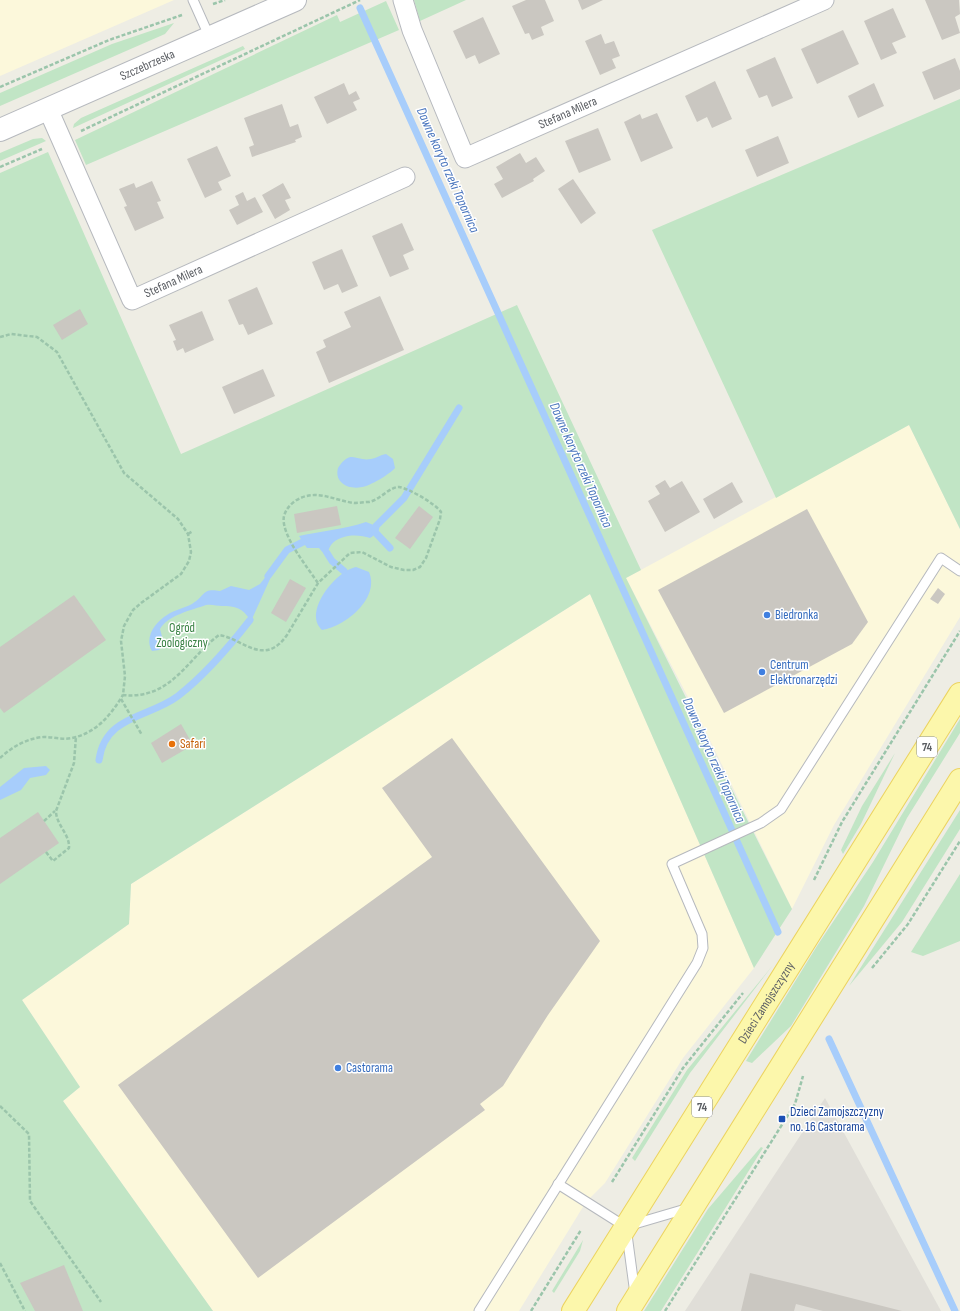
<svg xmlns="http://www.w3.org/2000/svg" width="960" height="1311" viewBox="0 0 960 1311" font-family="'Sofia Sans Condensed',sans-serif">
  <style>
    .commercial { fill: #fcf8db }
    .industrial { fill: #e0ded8 }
    .green { fill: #c1e5c5 }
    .water { fill: #a7cdfb }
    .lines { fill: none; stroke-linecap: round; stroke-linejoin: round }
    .stream { stroke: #a7cdfb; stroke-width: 7 }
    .building { fill: #cac7c1 }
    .service-casing { stroke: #b6b9be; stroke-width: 11 }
    .minor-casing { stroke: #b6b9be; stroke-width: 21 }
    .tertiary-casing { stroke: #b6b9be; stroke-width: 24 }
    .primary-casing { stroke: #ecd35f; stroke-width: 24 }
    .path { stroke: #9bc5ab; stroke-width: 2.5; stroke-dasharray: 4 2; stroke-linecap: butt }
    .service { stroke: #fff; stroke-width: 9 }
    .minor { stroke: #fff; stroke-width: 19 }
    .tertiary { stroke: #fff; stroke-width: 22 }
    .primary { stroke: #fcf7ab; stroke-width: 22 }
    .shop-dot { fill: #3f7fe0; stroke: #fff; stroke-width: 1.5 }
    .food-dot { fill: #e8710a; stroke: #fff; stroke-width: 1.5 }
    .transit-dot { fill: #1a4fb4; stroke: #fff; stroke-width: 1.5 }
    .labels { text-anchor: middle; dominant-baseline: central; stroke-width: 3; stroke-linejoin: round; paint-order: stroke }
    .shield { fill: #fff; stroke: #8d8f92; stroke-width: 1 }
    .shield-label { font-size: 12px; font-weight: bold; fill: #5c5f64 }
    .street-label { font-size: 13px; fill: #5c5f64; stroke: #fff }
    .shop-label { font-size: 13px; fill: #366cbe; stroke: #fff; text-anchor: start }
    .park-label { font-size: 13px; fill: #378042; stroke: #fff }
    .food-label { font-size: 13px; fill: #c56008; stroke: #fff; text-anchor: start }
    .transit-label { font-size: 13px; fill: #164399; stroke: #fff; text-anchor: start }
    .water-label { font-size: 14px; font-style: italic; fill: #4a76be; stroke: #fff }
  </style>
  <rect width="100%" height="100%" fill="#eeede4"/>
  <g class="commercial">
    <path d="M0 0H174L0 76Z"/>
    <path d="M909 425 960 529V617L834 825 792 909 704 728 626 578Z"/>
    <path d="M590 594 754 968 683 1058 605 1183 586 1202 519 1311H213L63 1101 80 1087 22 1000 129 924 131 884Z"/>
  </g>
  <path class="industrial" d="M825 1098 941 1311H685Z"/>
  <g class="green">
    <path d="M414 0H466L420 21Z"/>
    <path d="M386 1 399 30 86 165 75 140 337 15 340 22Z"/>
    <path d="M174 23 165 34 0 106V93L112 44Z"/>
    <path d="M243 46 245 49 73 128 74 124 81 118Z"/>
    <path d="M960 99V529L909 425 776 498 652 230Z"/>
    <path d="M42 138 46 141 0 161V153L33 139Z"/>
    <path d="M48 152 181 454 517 305 641 570 626 578 792 909 754 968 590 594 131 884 129 924 22 1000 80 1087 63 1101 213 1311H0V173Z"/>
    <path d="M960 719V733L907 818 864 906 791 1026 752 1063 746 1061 817 946 873 862Z"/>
    <path d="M895 753 861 824 843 854 841 850 862 806Z"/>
    <path d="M960 810V829L902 922 849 986Z"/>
    <path d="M960 874V941L923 956 911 952Z"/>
    <path d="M773 965 690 1073 635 1161 632 1158 687 1070Z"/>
    <path d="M761 1147 763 1148 661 1311H644L708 1209Z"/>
    <path d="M583 1240 580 1251 554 1293 552 1291Z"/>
  </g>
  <g class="water">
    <path d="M386 454 393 459 395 468C390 474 370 486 362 487 349 490 334 483 338 468 351 448 356 462 371 459 377 458 380 455 386 454Z"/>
    <path d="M366 522 376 526 373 536 370 538C358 534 340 534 331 545 329 548 328 551 327 553L324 554 319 548H307L299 536C322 531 345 529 366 522Z"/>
    <path d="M356 567 369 572C380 598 346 626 322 630 302 612 336 571 356 567Z"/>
    <path d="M267 575 270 576V579L252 619 250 620C243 608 235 606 222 606 217 606 212 604 206 605 192 610 168 615 160 629L164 644 159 650 152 651C144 638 155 622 167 615 174 610 184 608 192 604 206 595 202 588 220 591L231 586 249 590 260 584Z"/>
    <path d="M46 766 50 770 46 775 30 778 21 790 0 800V787L24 768Z"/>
  </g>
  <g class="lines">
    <g class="stream">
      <path d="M360 8 778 932"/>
      <path d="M390 548 375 532 376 526 404 498 459 408"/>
      <path d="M327 553 332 561 344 571"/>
      <path d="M268 576 287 550 303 542"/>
      <path d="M99 760C105 715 149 718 178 696 205 675 229 647 250 620"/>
      <path d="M829 1039 955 1311"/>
    </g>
  </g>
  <g class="building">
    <path d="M526 0H545L554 21 541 27 544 35 532 40 529 33 525 34 512 6Z"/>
    <path d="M578 0H603L582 10Z"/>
    <path d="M925 0H959L960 14 955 17 960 33 942 40Z"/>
    <path d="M893 8 906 37 892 43 897 53 881 60 864 21Z"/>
    <path d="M483 17 500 54 479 64 475 55 466 59 453 31Z"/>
    <path d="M843 30 859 64 817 84 801 49Z"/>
    <path d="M601 34 605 44 614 41 620 56 612 59 616 68 600 75 585 41Z"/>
    <path d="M775 57 793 98 772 107 767 95 759 98 746 70Z"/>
    <path d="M955 58 960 71V89L934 100 922 72Z"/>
    <path d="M715 81 732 119 712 128 707 117 697 122 685 96Z"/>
    <path d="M344 83 349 95 356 91 360 99 353 102 357 110 327 124 314 97Z"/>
    <path d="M874 83 884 106 858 118 848 96Z"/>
    <path d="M282 104 290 127 298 124 302 137 295 140 296 142 252 157 249 147 254 145 244 118Z"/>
    <path d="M657 113 673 148 641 162 624 122 640 114 642 119Z"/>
    <path d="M598 128 611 160 579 173 565 141Z"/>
    <path d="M778 136 789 163 757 177 745 150Z"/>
    <path d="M217 146 231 176 218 182 222 190 205 198 187 159Z"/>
    <path d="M520 153 526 163 536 157 545 171 533 179 534 181 502 198 494 184 503 179 496 167Z"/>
    <path d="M573 179 596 213 581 224 558 189Z"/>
    <path d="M152 181 161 201 157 202 164 218 135 231 124 207 127 206 119 189 134 183 136 188Z"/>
    <path d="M283 183 291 198 285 200 290 210 275 219 262 195Z"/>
    <path d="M243 192 247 201 255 197 263 212 237 225 229 210 239 205 235 196Z"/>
    <path d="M402 223 414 250 403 255 409 269 390 277 372 236Z"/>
    <path d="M342 249 358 286 342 293 338 284 324 290 312 262Z"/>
    <path d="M257 287 273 324 248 335 243 324 239 325 228 300Z"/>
    <path d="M380 296 404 350 329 383 316 352 326 347 323 340 351 327 344 312Z"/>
    <path d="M80 309 88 324 62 340 53 325Z"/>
    <path d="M202 311 214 340 185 353 183 348 177 351 173 341 176 340 169 325Z"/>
    <path d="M263 369 275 396 234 414 222 387Z"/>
    <path d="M665 480 670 488 682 481 700 512 665 532 648 501 660 494 655 486Z"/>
    <path d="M732 482 743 502 714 519 703 499Z"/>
    <path d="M337 506 341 525 297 533 294 514Z"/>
    <path d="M419 506 433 517 410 549 395 538Z"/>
    <path d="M807 509 868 622 852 644 724 713 658 590Z"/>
    <path d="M290 579 306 588 286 622 271 613Z"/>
    <path d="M938 588 945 594 938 604 930 599Z"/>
    <path d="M74 595 106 640 4 713 0 708V647Z"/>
    <path d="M181 724 193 745 162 763 151 743Z"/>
    <path d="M452 738 600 941 548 1015 503 1086 480 1104 485 1110 258 1278 118 1085 432 857 382 788Z"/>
    <path d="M38 812 59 843 0 884V838Z"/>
    <path d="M64 1265 83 1311H35L20 1283Z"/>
    <path d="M750 1273 800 1285 902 1311H823L796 1304 794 1311H741Z"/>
  </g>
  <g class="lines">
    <g class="service-casing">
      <g id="service">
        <path d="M193 0 210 38"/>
        <path d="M558 1184 626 1227 635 1294"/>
        <path d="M631 1225 689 1208"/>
        <path d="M479 1311 697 963 703 948 702 934 672 864 761 823 781 809 941 558 960 571"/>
      </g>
    </g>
    <g class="minor-casing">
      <g id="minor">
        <path id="s1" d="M403 0 412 30 465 158 824 0"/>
        <path id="s2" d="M48 109 132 300 405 177"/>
      </g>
    </g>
    <g class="tertiary-casing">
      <g id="tertiary">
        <path id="s3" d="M0 130 295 0"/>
      </g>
    </g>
    <g class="primary-casing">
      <g id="primary">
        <path id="s4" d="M573 1311 960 694"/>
        <path d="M628 1311 960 780"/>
      </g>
    </g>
    <g class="path">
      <path d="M213 4 225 0"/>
      <path d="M0 87 109 40 182 15"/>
      <path d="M81 131 360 0"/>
      <path d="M0 167 42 149"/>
      <path d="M0 337 11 334 37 337 57 352 124 473 178 519 188 534 191 552 189 561 181 574 141 603 133 610 124 626 121 641 125 676 123 695C171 700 187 659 219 635 242 638 264 668 287 635L318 583 350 553 362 552 391 567 404 570H413L420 567 426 558 440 519 441 512C436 504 408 488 399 487 389 487 380 500 369 502 364 502 359 503 354 503 333 500 315 488 295 501 290 505 286 509 284 516 280 534 308 568 318 583"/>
      <path d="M188 534 193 531"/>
      <path d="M121 699 142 735"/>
      <path d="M0 758C12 747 27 738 44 737 53 737 62 740 72 738 96 733 110 716 123 695"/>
      <path d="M44 821 55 811"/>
      <path d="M46 852 53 861 69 848C70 834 56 825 56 811L74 763 76 736"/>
      <path d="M814 880 842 822 960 631"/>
      <path d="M872 968 908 924 960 841"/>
      <path d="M0 1106 29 1134 30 1201 101 1302"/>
      <path d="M612 1182 683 1068 743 993"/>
      <path d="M0 1263 25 1311"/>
      <path d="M531 1311 581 1230"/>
      <path d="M665 1311 795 1104 803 1076"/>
    </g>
    <use href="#service" class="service"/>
    <use href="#minor" class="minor"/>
    <use href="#tertiary" class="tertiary"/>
    <use href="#primary" class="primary"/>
  </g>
  <g class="shop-dot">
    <circle cx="767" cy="615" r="4"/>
    <circle cx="762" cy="672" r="4"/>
    <circle cx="338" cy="1068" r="4"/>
  </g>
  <circle class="food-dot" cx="172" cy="744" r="4"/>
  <rect class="transit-dot" x="778" y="1115" width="8" height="8" rx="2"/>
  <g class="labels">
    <g class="shield">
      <rect x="917" y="737" width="20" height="20" rx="3"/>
      <rect x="692" y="1097" width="20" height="20" rx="3"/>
    </g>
    <g class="shield-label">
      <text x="927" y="747">74</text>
      <text x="702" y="1107">74</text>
    </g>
    <g class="street-label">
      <text stroke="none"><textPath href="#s3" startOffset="161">Szczebrzeska</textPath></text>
      <text stroke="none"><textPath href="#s1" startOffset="282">Stefana Milera</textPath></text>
      <text stroke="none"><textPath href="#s2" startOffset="254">Stefana Milera</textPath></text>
      <text stroke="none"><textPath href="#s4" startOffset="364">Dzieci Zamojszczyzny</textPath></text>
    </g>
    <g class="shop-label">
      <text x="775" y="615">Biedronka</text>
      <text x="770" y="665">Centrum<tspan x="770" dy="15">Elektronarzędzi</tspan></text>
      <text x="346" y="1068">Castorama</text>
    </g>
    <g class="park-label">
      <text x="182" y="628">Ogród<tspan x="182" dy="15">Zoologiczny</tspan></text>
    </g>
    <g class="food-label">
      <text x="180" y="744">Safari</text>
    </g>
    <g class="transit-label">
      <text x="790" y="1112">Dzieci Zamojszczyzny<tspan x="790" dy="15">no. 16 Castorama</tspan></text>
    </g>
    <g class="water-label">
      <text transform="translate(448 170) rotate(66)">Dawne koryto rzeki Topornica</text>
      <text transform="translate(581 465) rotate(66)">Dawne koryto rzeki Topornica</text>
      <text transform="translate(714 760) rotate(66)">Dawne koryto rzeki Topornica</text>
    </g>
  </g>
</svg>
